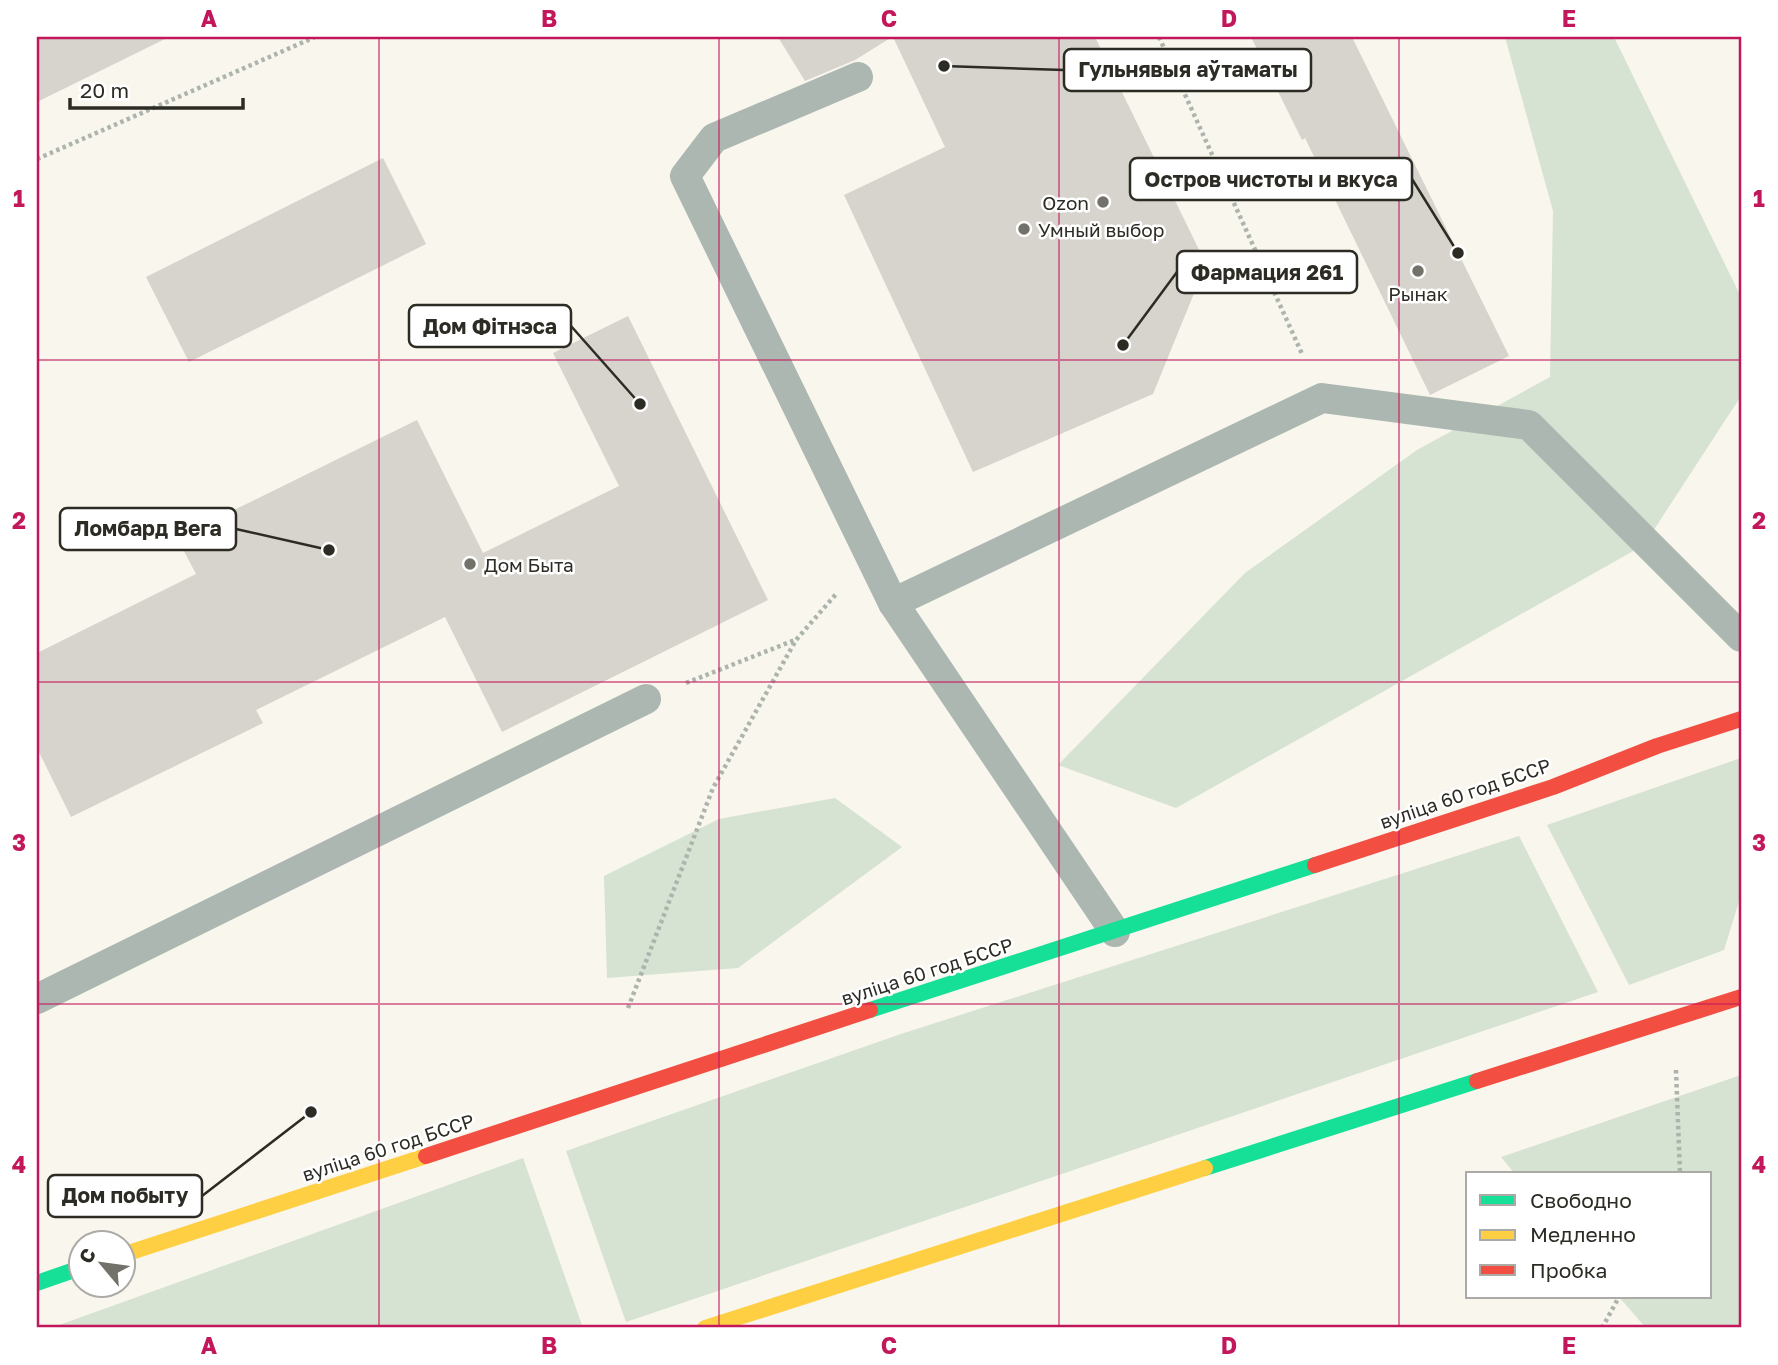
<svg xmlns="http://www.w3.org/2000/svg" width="1778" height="1365" viewBox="0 0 1778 1365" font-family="'Golos Text',sans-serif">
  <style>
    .green { fill: #d6e2d2 }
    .building { fill: #d7d3cd }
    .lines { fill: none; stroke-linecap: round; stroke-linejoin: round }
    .path { stroke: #adb4ae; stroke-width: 4.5; stroke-dasharray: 3.5 3.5; stroke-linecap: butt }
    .lane { stroke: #acb7b1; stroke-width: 30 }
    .fast { stroke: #16e098; stroke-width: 16 }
    .slow { stroke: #ffcf43; stroke-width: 16 }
    .jam { stroke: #f24e42; stroke-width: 16 }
    .grid { fill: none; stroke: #c2185b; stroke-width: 2; stroke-opacity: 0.55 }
    .poi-dot { fill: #73726a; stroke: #fff; stroke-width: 2.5 }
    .labels { text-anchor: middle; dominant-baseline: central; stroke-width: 5; stroke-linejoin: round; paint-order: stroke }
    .poi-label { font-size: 19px; fill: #2c2b24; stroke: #fff; text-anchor: start }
    .street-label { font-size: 19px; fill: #2c2b24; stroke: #fff }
    .leader { fill: none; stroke: #2c2b24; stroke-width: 2.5 }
    .callout-dot { fill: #2c2b24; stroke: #fff; stroke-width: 2.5 }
    .callout { fill: #fff; stroke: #2c2b24; stroke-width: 2.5 }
    .callout-label { font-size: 21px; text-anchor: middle; font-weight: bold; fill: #2c2b24 }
    .neatline { fill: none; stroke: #c2185b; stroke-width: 2.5 }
    .grid-label { font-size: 23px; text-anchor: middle; font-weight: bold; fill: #c2185b }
  </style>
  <rect width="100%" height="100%" fill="#f8f6ed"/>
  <g class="green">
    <path d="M1505 37H1614L1741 297V396L1644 545 1176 808 1058 765 1245 573 1417 450 1550 377 1553 211Z"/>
    <path d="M1741 758V895L1724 950 1629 985 1547 825Z"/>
    <path d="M835 798 902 847 738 968 607 978 604 876 719 819Z"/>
    <path d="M1519 836 1598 992 626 1322 566 1151 901 1034Z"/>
    <path d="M1741 1075V1328H1646L1619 1297H1710V1174H1515L1501 1157Z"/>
    <path d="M523 1158 583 1328H51Z"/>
  </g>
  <g class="building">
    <path d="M37 37H169L37 102Z"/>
    <path d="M778 37H892L855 60 805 81Z"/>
    <path d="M893 37H1095L1206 264 1153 394 973 472 844 195 945 147Z"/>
    <path d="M1251 37H1352L1509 356 1430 395 1305 138 1302 140Z"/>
    <path d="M383 158 426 244 189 362 146 277Z"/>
    <path d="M628 316 768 600 502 732 445 617 256 710 263 723 71 817 37 748V653L196 574 177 538 417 420 483 553 619 486 553 353Z"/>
  </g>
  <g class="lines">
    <g class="path">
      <path d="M1159 37 1303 356"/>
      <path d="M37 159 315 37"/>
      <path d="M686 683 795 640"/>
      <path d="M628 1008 713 788 796 640 837 593"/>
      <path d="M1676 1070 1680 1174"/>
      <path d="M1602 1328 1619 1297"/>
    </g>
    <g class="lane">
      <path d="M858 77 714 138 685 176 893 603 1115 932"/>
      <path d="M893 603 1322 398 1529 425 1741 637"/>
      <path d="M37 999 646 699"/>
    </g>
    <g class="fast">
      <path d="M870 1010 1315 865"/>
      <path d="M1205 1168 1477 1081"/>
      <path d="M37 1283 80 1268"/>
    </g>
    <g class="slow">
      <path d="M122 1255 426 1156"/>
      <path d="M705 1328 1205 1168"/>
    </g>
    <g class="jam">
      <path d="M1315 865 1553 787 1657 746 1741 719"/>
      <path d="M1477 1081 1741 997"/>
      <path d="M426 1156 870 1010"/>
    </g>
  </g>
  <path class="grid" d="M379 37V1328M719 37V1328M1059 37V1328M1399 37V1328M37 360H1741M37 682H1741M37 1004H1741"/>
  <g class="poi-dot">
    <circle cx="1103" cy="202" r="7"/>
    <circle cx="1024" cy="229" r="7"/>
    <circle cx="1418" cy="271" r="7"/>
    <circle cx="470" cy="564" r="7"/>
  </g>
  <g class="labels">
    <g class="poi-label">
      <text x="1089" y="202" text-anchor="end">Ozon</text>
      <text x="1038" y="229">Умный выбор</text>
      <text x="1418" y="293" text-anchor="middle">Рынак</text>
      <text x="484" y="564">Дом Быта</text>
    </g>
    <g class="street-label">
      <text transform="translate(1465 793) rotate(-19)">вуліца 60 год БССР</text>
      <text transform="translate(927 971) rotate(-18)">вуліца 60 год БССР</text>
      <text transform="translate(388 1147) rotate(-18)">вуліца 60 год БССР</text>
    </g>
  </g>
  <path class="leader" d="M944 66L1064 70M1458 253L1412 179M1123 345L1177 272M640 404L571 326M329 550L236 529M311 1112L202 1196"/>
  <g class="callout-dot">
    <circle cx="944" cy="66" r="7"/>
    <circle cx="1458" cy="253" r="7"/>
    <circle cx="1123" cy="345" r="7"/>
    <circle cx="640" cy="404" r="7"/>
    <circle cx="329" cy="550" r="7"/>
    <circle cx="311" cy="1112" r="7"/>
  </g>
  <g class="callout">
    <rect x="1064" y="49" width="247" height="42" rx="7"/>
    <rect x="1130" y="158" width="282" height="42" rx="7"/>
    <rect x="1177" y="251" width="180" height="42" rx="7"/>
    <rect x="409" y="305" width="162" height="42" rx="7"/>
    <rect x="60" y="508" width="176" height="42" rx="7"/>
    <rect x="48" y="1175" width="154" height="42" rx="7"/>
  </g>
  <g class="callout-label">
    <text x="1188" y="77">Гульнявыя аўтаматы</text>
    <text x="1271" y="187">Остров чистоты и вкуса</text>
    <text x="1267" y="280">Фармация 261</text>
    <text x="490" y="334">Дом Фітнэса</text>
    <text x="148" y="536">Ломбард Вега</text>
    <text x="125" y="1203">Дом побыту</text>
  </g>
  <rect width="1778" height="1365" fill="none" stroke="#ffffff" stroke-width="77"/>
  <rect x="1466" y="1172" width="245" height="126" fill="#ffffff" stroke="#abaaa7" stroke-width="2"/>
  <rect x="1480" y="1195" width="35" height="10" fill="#16e098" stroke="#abaaa7" stroke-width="2"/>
  <text x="1530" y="1208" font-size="21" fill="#2c2b24">Свободно</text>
  <rect x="1480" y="1230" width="35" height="10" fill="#ffcf43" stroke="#abaaa7" stroke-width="2"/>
  <text x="1530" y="1242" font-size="21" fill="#2c2b24">Медленно</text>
  <rect x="1480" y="1265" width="35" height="10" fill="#f24e42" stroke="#abaaa7" stroke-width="2"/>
  <text x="1530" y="1278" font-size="21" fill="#2c2b24">Пробка</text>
  <g transform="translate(102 1264) rotate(299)"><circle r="33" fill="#ffffff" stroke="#abaaa7" stroke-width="2"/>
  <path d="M0-5L12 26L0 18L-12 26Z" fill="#73726a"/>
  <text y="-10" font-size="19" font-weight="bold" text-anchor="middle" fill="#2c2b24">С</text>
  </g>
  <path d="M70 98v10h173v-10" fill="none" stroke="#2c2b24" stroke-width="3.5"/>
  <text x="80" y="98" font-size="21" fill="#2c2b24" stroke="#ffffff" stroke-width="5" paint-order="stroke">20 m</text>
  <rect x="38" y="38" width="1702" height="1288" class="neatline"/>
  <g class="grid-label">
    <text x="209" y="27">A</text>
    <text x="549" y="27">B</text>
    <text x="889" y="27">C</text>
    <text x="1229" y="27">D</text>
    <text x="1569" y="27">E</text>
    <text x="19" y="207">1</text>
    <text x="1759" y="207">1</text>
    <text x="19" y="529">2</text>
    <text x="1759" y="529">2</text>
    <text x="19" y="851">3</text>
    <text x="1759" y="851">3</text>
    <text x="19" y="1173">4</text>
    <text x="1759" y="1173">4</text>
    <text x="209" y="1354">A</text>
    <text x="549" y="1354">B</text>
    <text x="889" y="1354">C</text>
    <text x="1229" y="1354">D</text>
    <text x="1569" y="1354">E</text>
  </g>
</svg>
